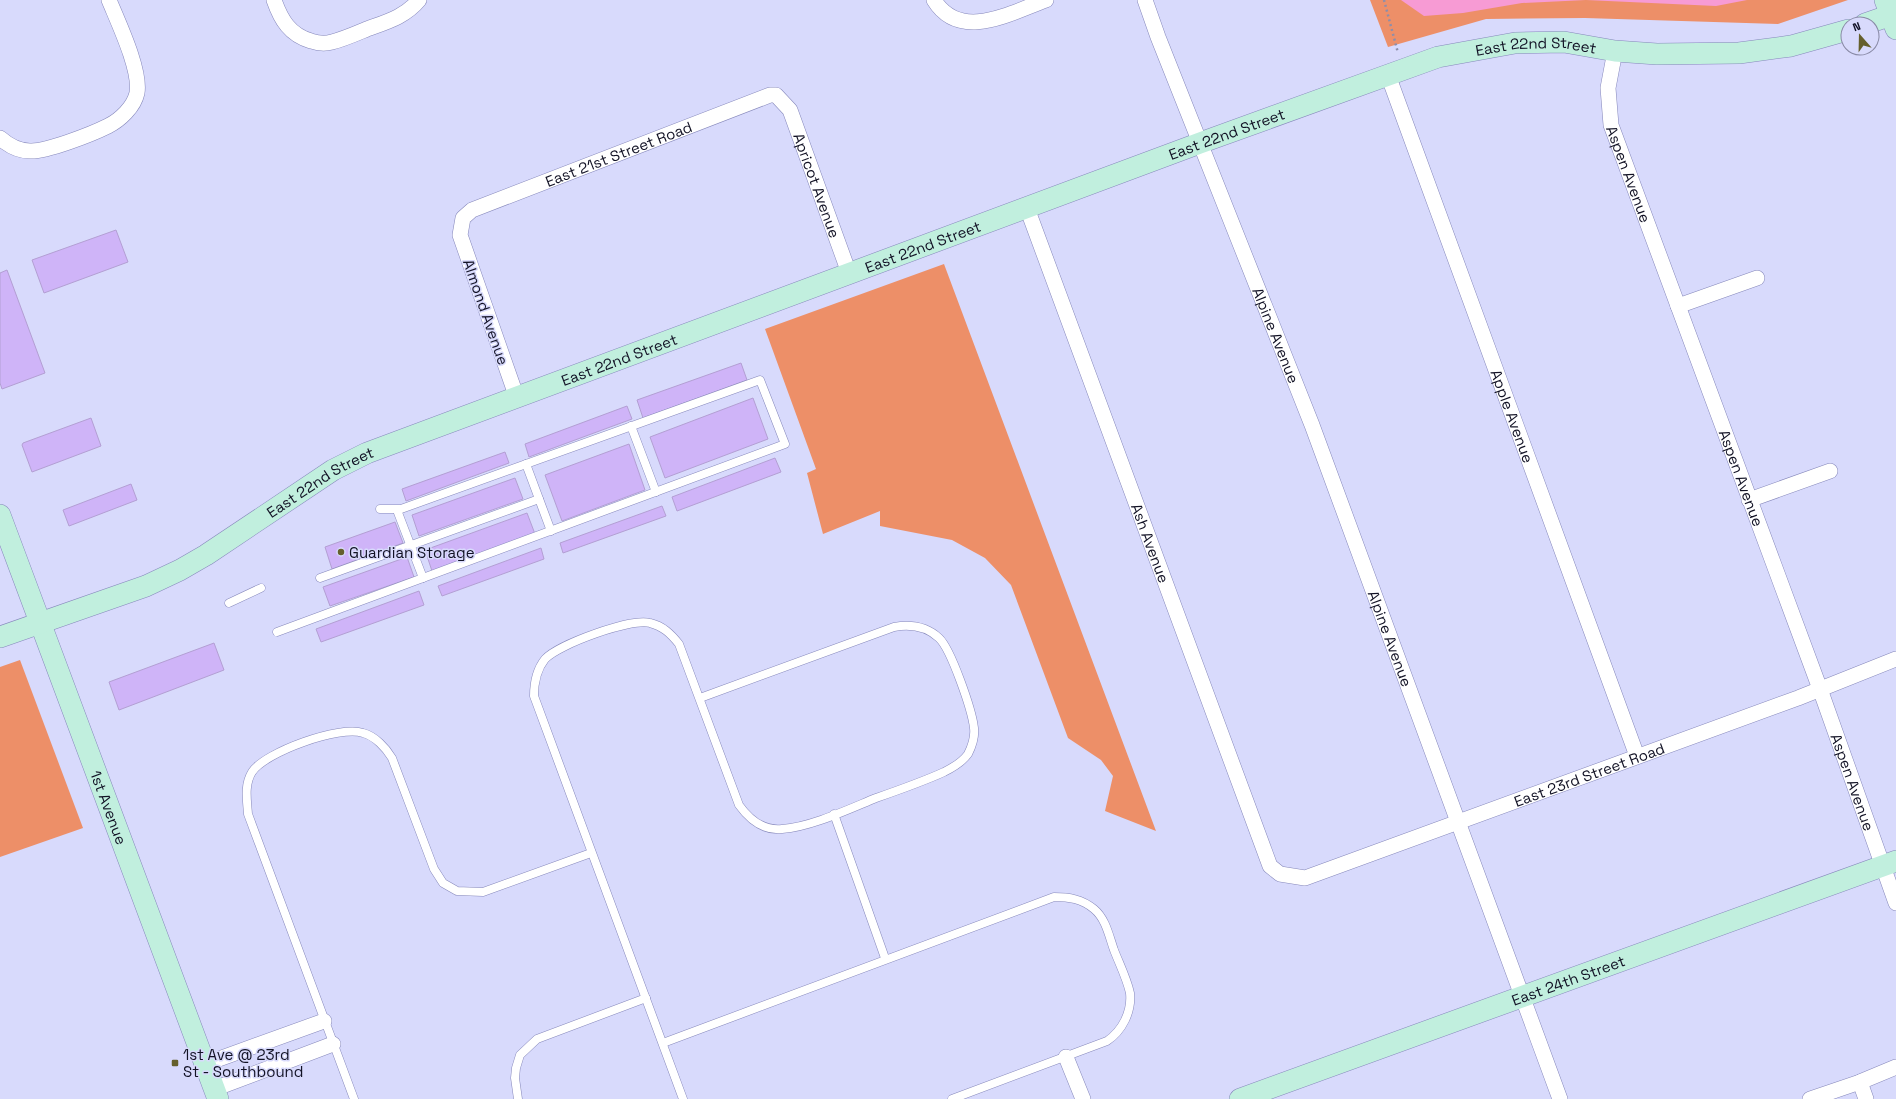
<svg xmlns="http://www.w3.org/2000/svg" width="1896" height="1099" viewBox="0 0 1896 1099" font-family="'Space Grotesk',sans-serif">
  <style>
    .green { fill: #ed8f68 }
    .water { fill: #f79bd4 }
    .building { fill: #cfb4f8; stroke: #b39fd3 }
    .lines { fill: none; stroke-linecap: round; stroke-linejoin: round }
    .lane-casing { stroke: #8688bb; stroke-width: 9 }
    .street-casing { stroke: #8688bb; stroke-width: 16 }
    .secondary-casing { stroke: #8688bb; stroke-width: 22 }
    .path { stroke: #8d8eaa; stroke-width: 2.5; stroke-dasharray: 2 3; stroke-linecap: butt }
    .lane { stroke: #fff; stroke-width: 8 }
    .street { stroke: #fff; stroke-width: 15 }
    .secondary { stroke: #c1efde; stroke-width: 21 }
    .poi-dot { fill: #655f2c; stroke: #d8dafc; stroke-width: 1.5 }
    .labels { text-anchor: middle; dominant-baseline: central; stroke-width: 3; stroke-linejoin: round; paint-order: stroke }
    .street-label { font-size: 15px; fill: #121225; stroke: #d8dafc }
    .poi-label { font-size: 15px; fill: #121225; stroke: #d8dafc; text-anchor: start }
  </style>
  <rect width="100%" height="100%" fill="#d8dafc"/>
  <g class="green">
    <path d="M1370 0H1848L1778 24 1585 18 1486 19 1388 47Z"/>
    <path d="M944 264 1156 831 1105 811 1113 776 1101 760 1068 738 1011 585 985 558 952 540 880 526V511L823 534 807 473 816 469 765 329Z"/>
    <path d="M20 660 83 828 0 857V667Z"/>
  </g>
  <path class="water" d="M1401 0H1747L1716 6 1586 0 1522 3 1463 13 1424 16Z"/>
  <g class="building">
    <path d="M116 230 128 262 44 293 32 260Z"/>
    <path d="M7 270 45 373 2 389 0 383V273Z"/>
    <path d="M741 363 747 380 643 418 637 400Z"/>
    <path d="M753 398 768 439 665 478 650 437Z"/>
    <path d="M627 406 632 419 529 457 525 444Z"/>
    <path d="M91 418 101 446 32 472 22 445 23 443Z"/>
    <path d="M629 444 645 490 562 521 545 475Z"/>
    <path d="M505 452 509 463 406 501 402 489Z"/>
    <path d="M775 458 781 472 677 511 672 497Z"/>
    <path d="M515 478 523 499 419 536 412 515Z"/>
    <path d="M131 484 137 500 69 526 63 510Z"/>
    <path d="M662 506 666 516 563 553 560 543Z"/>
    <path d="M527 513 535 534 432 571 425 550Z"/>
    <path d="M395 522 403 543 332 569 325 547Z"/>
    <path d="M541 548 544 559 442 596 438 586Z"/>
    <path d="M407 557 414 577 330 606 323 587Z"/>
    <path d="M419 591 424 605 321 642 316 629Z"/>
    <path d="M214 643 224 670 119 710 109 682Z"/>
  </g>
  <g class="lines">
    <g class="lane-casing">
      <g id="lane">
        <path d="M631 426 656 492"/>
        <path d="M526 464 551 531"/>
        <path d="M397 510 423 578"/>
        <path d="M320 578 539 499"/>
        <path d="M229 603 261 588"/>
        <path d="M277 632 785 444 760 380 401 509H380"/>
        <path d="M834 814 885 958"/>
        <path d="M663 1043 1054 897C1069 897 1082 899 1094 909 1106 919 1109 936 1114 950 1119 963 1127 979 1130 993 1132 1012 1122 1031 1107 1041L952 1099"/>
        <path d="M354 1099 248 814C247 800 244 785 252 772 265 752 340 725 363 733 375 736 386 748 392 758L434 869 443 883 457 891 483 892 591 853"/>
        <path d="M518 1099 515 1078 516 1068 520 1055 537 1039 646 998"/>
        <path d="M683 1099 534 696C534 684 537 669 545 659 559 644 631 618 650 623 663 626 671 634 679 644L739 805C749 819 763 831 782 829 811 827 849 809 876 798 899 790 922 782 944 772 952 768 963 761 968 754 972 746 975 736 974 728 972 710 951 649 939 638 926 626 911 624 894 627L700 698"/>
      </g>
    </g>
    <g class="street-casing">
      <g id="street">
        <path d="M274 0C281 20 290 35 311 41 317 43 325 44 332 42 344 39 355 34 367 29 386 22 405 17 419 0"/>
        <path d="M934 0C960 42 1010 13 1046 0"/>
        <path id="s1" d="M1145 0 1158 37 1312 425 1560 1099"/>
        <path id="s2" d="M1615 51 1608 88 1611 125 1820 689 1896 903"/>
        <path id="s3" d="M1388 75 1637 756"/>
        <path d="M0 138C8 145 19 151 30 151 46 152 92 134 108 126 120 120 134 107 137 93 141 70 118 22 109 0"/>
        <path id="s4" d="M1027 208 1270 866 1280 874 1305 878 1798 698 1896 659"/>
        <path d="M1678 306 1757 278"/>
        <path id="s5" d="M517 398 460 235 463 218 472 210 770 95H776L790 110 849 273"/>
        <path d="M1749 500 1830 471"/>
        <path d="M1066 1057 1083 1099"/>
        <path d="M205 1064 324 1021"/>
        <path d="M1860 1082 1866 1099"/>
        <path d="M214 1089 333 1044"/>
        <path d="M1810 1099 1860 1082 1896 1067"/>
      </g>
    </g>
    <g class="secondary-casing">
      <g id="secondary">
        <path d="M1885 0 1896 29"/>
        <path d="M1865 24 1891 15"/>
        <path id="s6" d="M0 515 218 1099"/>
        <path id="s7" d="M0 637 146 586 180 570 206 555 333 470 367 453 1200 143 1438 57 1515 43 1564 42 1615 51 1657 54 1739 53 1791 46 1848 30"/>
        <path id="s8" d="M1240 1099 1896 861"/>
      </g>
    </g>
    <path class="path" d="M1384 0 1398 53"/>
    <use href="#lane" class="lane"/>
    <use href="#street" class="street"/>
    <use href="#secondary" class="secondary"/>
  </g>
  <g class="poi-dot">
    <circle cx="341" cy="552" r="4"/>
    <rect x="171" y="1059" width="8" height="8" rx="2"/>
  </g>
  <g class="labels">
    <g class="street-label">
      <text stroke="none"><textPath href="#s7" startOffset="1654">East 22nd Street</textPath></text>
      <text stroke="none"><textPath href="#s7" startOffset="1330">East 22nd Street</textPath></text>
      <text stroke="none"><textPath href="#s5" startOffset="359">East 21st Street Road</textPath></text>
      <text stroke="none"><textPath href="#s2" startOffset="127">Aspen Avenue</textPath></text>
      <text stroke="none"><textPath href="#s5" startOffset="628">Apricot Avenue</textPath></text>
      <text stroke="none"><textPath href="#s7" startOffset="1006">East 22nd Street</textPath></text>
      <text transform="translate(486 312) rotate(71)">Almond Avenue</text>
      <text stroke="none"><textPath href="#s1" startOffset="360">Alpine Avenue</textPath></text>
      <text stroke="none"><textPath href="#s7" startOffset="682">East 22nd Street</textPath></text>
      <text stroke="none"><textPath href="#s3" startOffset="363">Apple Avenue</textPath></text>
      <text stroke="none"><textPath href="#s2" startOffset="451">Aspen Avenue</textPath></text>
      <text stroke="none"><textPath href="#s7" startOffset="358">East 22nd Street</textPath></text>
      <text stroke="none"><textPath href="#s4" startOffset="357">Ash Avenue</textPath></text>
      <text stroke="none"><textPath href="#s1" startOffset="684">Alpine Avenue</textPath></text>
      <text stroke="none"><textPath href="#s4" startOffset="1042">East 23rd Street Road</textPath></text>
      <text stroke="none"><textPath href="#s2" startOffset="775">Aspen Avenue</textPath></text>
      <text stroke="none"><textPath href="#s6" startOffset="312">1st Avenue</textPath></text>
      <text stroke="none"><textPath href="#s8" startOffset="349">East 24th Street</textPath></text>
    </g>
    <g class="poi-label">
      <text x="349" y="552">Guardian Storage</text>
      <text x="183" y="1054">1st Ave @ 23rd<tspan x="183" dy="17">St - Southbound</tspan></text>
    </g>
  </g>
  <g transform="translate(1860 36) rotate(340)"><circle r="19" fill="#d8dafc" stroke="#898aa6"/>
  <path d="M0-3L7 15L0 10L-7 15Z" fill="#655f2c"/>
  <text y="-6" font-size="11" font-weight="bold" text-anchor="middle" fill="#121225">N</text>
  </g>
</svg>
